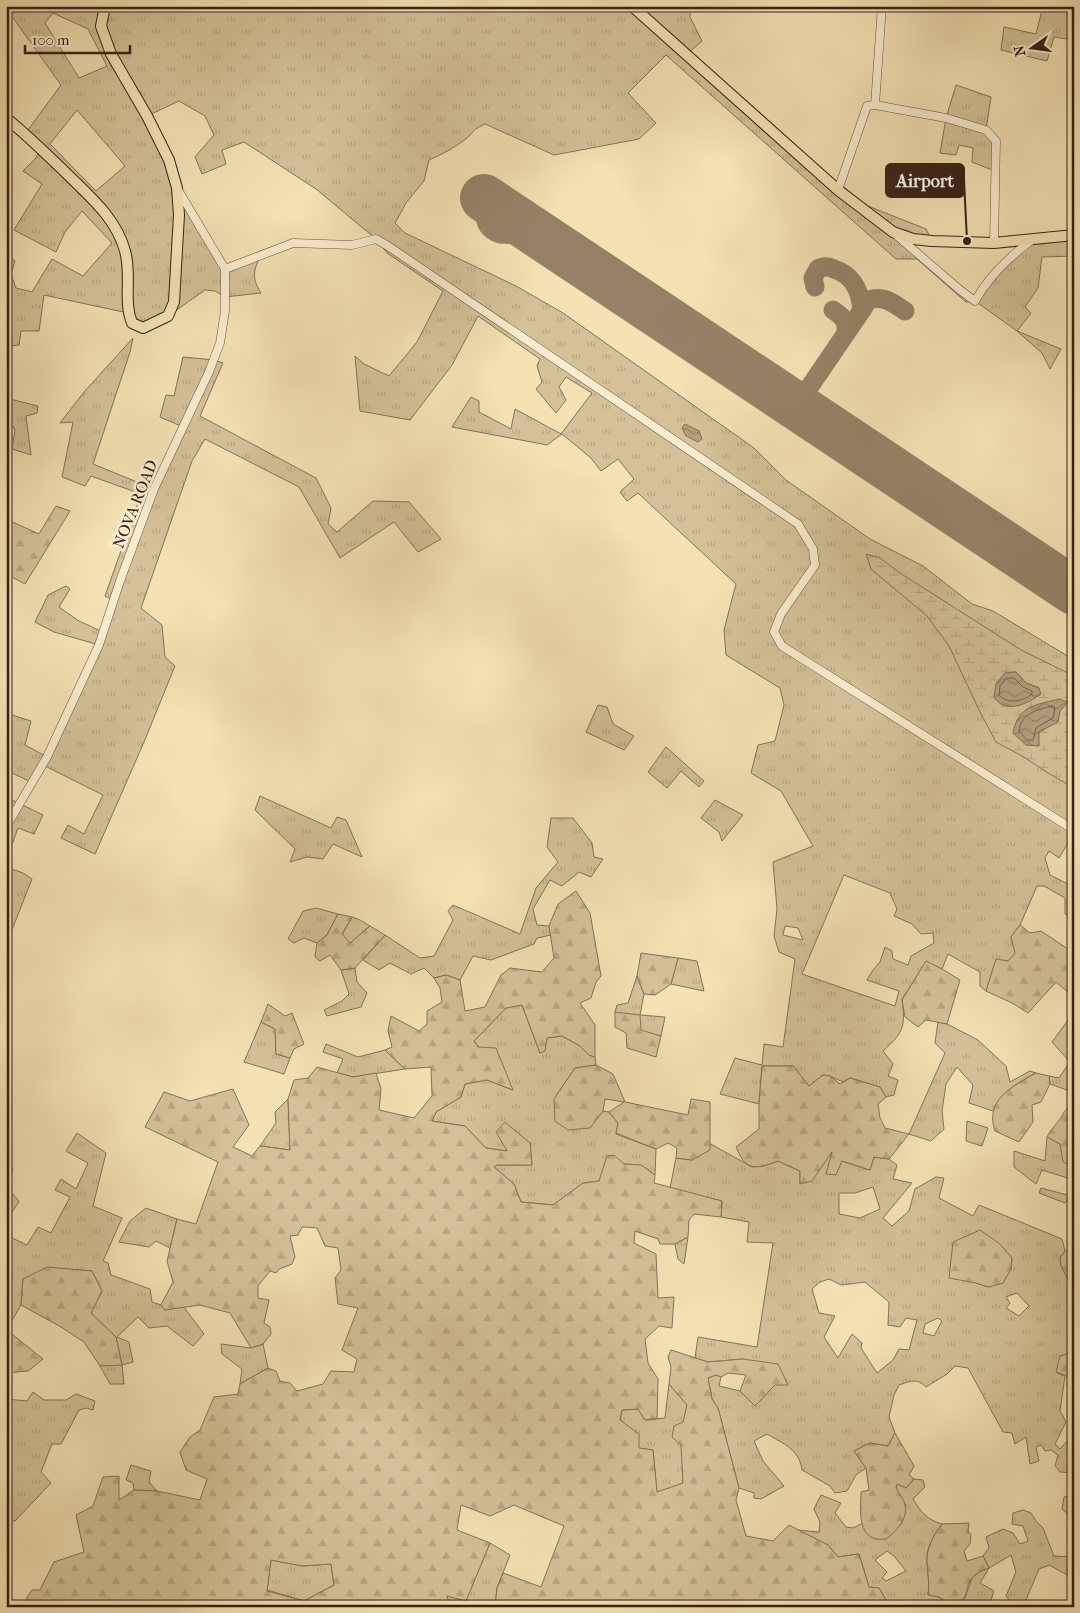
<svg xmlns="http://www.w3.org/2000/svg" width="1080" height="1613" viewBox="0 0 1080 1613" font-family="'IM FELL French Canon',serif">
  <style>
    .grass { fill: url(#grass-tufts); stroke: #857258; fill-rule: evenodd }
    .forest { fill: url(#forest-firs); stroke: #857258; fill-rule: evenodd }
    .wetland { fill: url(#wetland-marsh); stroke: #857258; fill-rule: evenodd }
    .water { fill: url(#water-waves); stroke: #816e55 }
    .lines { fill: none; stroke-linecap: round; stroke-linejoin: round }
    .shore { stroke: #74614b; stroke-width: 1 }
    .taxiway { stroke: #958266; stroke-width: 19 }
    .runway { stroke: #958266; stroke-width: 48 }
    .minor-casing { stroke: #66523e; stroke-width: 9 }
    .major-casing { stroke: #362217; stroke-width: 12 }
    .minor { stroke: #f8ecce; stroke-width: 8 }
    .major { stroke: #f4e1b4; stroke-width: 10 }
    .labels { text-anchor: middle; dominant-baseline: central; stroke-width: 5; stroke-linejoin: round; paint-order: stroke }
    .street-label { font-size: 16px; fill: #362217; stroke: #f8ecce }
    .leader { fill: none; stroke: #362217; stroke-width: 2 }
    .callout-dot { fill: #362217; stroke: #f8ecce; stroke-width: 2 }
    .callout { fill: #362217; stroke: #362217; stroke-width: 2 }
    .callout-label { font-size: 18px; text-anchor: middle; font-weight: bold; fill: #fff }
  </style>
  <defs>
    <pattern id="grass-tufts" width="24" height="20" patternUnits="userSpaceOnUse" patternTransform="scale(1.25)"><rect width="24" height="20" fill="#d4c199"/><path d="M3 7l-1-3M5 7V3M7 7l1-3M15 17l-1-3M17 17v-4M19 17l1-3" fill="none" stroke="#b7a683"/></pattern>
    <pattern id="forest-firs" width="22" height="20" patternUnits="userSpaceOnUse" patternTransform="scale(1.25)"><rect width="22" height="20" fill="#d4c199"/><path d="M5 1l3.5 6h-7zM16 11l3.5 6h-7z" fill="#b7a683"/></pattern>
    <pattern id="wetland-marsh" width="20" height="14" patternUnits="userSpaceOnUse" patternTransform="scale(1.25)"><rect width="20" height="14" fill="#d4c199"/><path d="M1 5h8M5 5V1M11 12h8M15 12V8" fill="none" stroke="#b7a683"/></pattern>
    <pattern id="water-waves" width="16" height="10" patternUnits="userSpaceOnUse" patternTransform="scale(1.25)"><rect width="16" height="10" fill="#b3a07f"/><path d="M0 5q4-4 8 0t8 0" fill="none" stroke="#928267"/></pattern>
  </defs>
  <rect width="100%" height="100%" fill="#f4e1b4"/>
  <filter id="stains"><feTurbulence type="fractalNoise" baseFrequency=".004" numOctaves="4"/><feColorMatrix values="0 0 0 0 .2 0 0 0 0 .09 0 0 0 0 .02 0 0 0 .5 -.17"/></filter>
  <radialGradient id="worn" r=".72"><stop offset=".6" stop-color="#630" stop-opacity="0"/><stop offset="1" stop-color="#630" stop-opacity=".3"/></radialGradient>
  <g class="grass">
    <path d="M6 6H44L53 13 67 6H691L690 17 702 41 686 55 837 190 840 184 868 206 926 229 932 241 895 233 975 301 983 287 1032 240 1074 235V256L1042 257 1038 288 1025 307 1031 313 1017 331 1061 349 1050 369 1042 353 1017 331 975 301 966 302 917 259H896L666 55 628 93 656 123 639 139 554 155 485 124C472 130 476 130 467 138 456 147 443 154 429 160L424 181 406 203 395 223 405 233 516 286 563 313 754 448 786 480 870 539 923 566 972 604 993 611 1074 660V846L1068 843 1059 858 1049 851 1045 858 1050 875 1074 887V919L1065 914V898L1044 886H1037L1020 925 1011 937 1016 953 1008 961 996 960 986 991 980 986V972L948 954 942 969 926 962 902 999C906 1027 903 1033 883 1051L893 1064 888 1076 898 1080 894 1095 886 1097 880 1087 850 1078 843 1082 830 1076 823 1075 809 1086 793 1066H762L759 1104 720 1094 735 1058 762 1065 764 1044 783 1047 795 959 779 952 774 936 777 909 773 862 813 846 781 791 751 773 758 745 775 741 784 705 780 688 726 655 724 630 736 584 638 493 627 501 620 492 634 479 618 459 601 471 591 458 562 434 547 445 452 427 471 397 479 401V412L511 429 515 409 561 434 592 393 566 377 559 387 566 400 556 413 536 389 542 382 537 366 540 359 478 316 452 365 410 420 360 411 355 356 364 364 389 376 417 342 443 291 387 253 376 239 316 189 244 142 222 150 226 164 202 174 195 157 214 135 205 116 179 101 147 116 177 188 225 269 260 257C253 271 252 279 261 293L225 297 215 291 205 290 168 316 143 328 128 313 44 295 39 331H21L19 345 11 346 6 326V255L15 261 11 274 16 288 32 292 52 259 83 276 112 243 82 211 65 232 56 252 14 230 42 184 23 171 35 159 41 149 25 134 61 85 6 8ZM53 13 88 29 107 66 79 78 45 23ZM77 110 125 166 96 191 50 144ZM844 875 890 893 897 909 894 916 912 924 921 934 933 933 934 943 911 956 908 965 893 959 892 951 885 947 880 962 873 970 867 980 899 991 895 1006 802 974ZM785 926 798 928 803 940 783 935Z"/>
    <path d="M1043 6H1074V40L1054 37 1047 61 1001 50 1004 27 1036 34Z"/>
    <path d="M956 85 991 97 986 130 996 141 995 171 972 162 973 148 959 145 956 155 940 153 946 118Z"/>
    <path d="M133 338 130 352 93 464 154 489 183 427 160 417 166 395 174 396 183 357 214 360 223 363 200 416 316 478 331 508 328 524 337 532 373 501 409 502 441 539 418 552 394 522 340 558 299 487 205 439 192 461 141 608 162 625 165 657 175 666 144 742 95 854 61 838 68 825 84 834 103 795 43 765 33 783 6 770V713L31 721 25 745 47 757 99 645 54 632 35 622 48 595 66 586 70 589 59 607 79 621 103 632 114 600 105 596 141 494 91 476 85 486 62 477 73 422 60 423 84 392Z"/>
    <path d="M6 398 38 406 37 413 26 416 31 455 12 449 15 430 6 414Z"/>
    <path d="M598 705 607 707 613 724 634 736 624 750 586 732Z"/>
    <path d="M666 747 704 781 699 787 681 771 667 788 648 772Z"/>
    <path d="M260 796 331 828 337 817 346 820 362 857 333 844 323 859 307 857 290 862 295 849 255 810Z"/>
    <path d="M6 797 43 815 34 834 18 828 6 861V827L11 819 6 817Z"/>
    <path d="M715 800 743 815 722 841 719 832 701 818Z"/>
    <path d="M551 818H573L592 843 594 857 603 859 591 877 579 872 562 886 550 880 533 909 537 925 549 926 551 935 537 938 534 944 491 960 473 956 460 980 446 975 434 978 424 968 411 974 390 963 379 970 363 960 385 935 420 958 434 956 453 920 448 911 453 905 520 934 536 888 558 862 547 847Z"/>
    <path d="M6 867 23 873 32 879 6 945Z"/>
    <path d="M316 908 338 914 327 935 317 943 304 938 294 943 288 939 303 911Z"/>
    <path d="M352 917 360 920 370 926 350 944 342 935Z"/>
    <path d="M678 958 697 961 704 991 671 984Z"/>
    <path d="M355 968 357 982 367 993 361 1007 327 1016 324 1010 342 1001 349 994 341 970Z"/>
    <path d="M637 976 644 994 640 1015 665 1017 661 1036 641 1031 615 1012 617 1005 628 1003Z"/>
    <path d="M522 1005 540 1053 545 1050 547 1038 562 1036 580 1046 589 1055 595 1057 596 1065 575 1068 554 1099 589 1128 603 1111 609 1112 618 1123 616 1134 656 1149 655 1175 641 1165 624 1164 599 1181 583 1183 553 1205 521 1202 514 1184 494 1167 497 1165H532L530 1143 505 1123 508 1151 486 1148 465 1126 432 1121 436 1112 461 1097 465 1084 487 1080 513 1090 474 1041 506 1008Z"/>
    <path d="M1074 1012V1070L1067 1090 1050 1084 1049 1076 1059 1078 1070 1062 1052 1042Z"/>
    <path d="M261 1022 275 1029 276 1054 290 1058 284 1074 244 1062Z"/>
    <path d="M938 1022 947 1024 978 1040 1006 1066 1010 1082 1030 1071 1036 1073C1019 1082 1000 1092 993 1111L969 1103 973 1085 957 1067 946 1084 942 1111 944 1129 931 1141 909 1134 945 1053 935 1043Z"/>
    <path d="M326 1044 358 1057 385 1050 405 1069 353 1077 337 1073 343 1059 323 1052Z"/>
    <path d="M288 1099 290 1150 260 1146 276 1123 275 1112Z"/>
    <path d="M967 1121 988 1128 982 1146 966 1141Z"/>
    <path d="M77 1133 106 1153 93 1206 122 1218 103 1261 108 1263 111 1275 150 1289 152 1302 161 1305 165 1310 183 1306 204 1334 193 1346 167 1326 149 1328 138 1317 117 1337 129 1342 133 1362 122 1365 124 1384H110L100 1366 122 1364 116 1337 91 1313 102 1291 92 1271 73 1270 23 1279 21 1305 7 1329 12 1334 6 1337V1235L27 1245 38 1227 51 1233 70 1197 55 1190 61 1179 76 1189 88 1163 66 1151Z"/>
    <path d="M1047 1137 1060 1144 1063 1161 1074 1166V1180L1042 1170 1036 1184 1014 1167V1151L1045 1161Z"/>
    <path d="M709 1143 752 1167 764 1166 778 1161 800 1171V1184L833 1150 826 1174 842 1161 870 1170 874 1157 889 1159 897 1165 893 1179 912 1183 883 1218 892 1226 909 1211 915 1189 936 1177 944 1178 939 1198 973 1216 979 1205 1062 1239 1065 1251 1060 1258 1061 1266 1074 1290V1352L1060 1356 1057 1373 1065 1376 1060 1411 1066 1422 1055 1444 1060 1449 1066 1442 1074 1441V1473L1060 1472 1055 1466 1058 1455 1051 1450 1045 1451 1041 1445 1036 1447 1039 1461 1030 1464 1026 1437 1015 1444 1012 1433 1003 1432 968 1368 955 1366 947 1374 926 1387C917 1378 910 1381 899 1385L894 1395 889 1417 895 1433 888 1446 870 1443 854 1451 866 1468 856 1475 847 1491 835 1493 830 1486 802 1470C799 1449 784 1444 767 1434L754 1441 763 1461 784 1486 761 1499 754 1498V1493L739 1488 718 1408 712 1399 708 1378 716 1375 721 1377 719 1386 740 1391 755 1406 775 1384H788L743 1359 708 1362 695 1358 698 1337 757 1347 773 1243 747 1242 749 1222 721 1217 722 1201 670 1188 676 1158 692 1160ZM873 1187 880 1209 860 1218 839 1214V1193H855ZM1000 1244 1012 1258 1011 1269 989 1287 976 1283ZM829 1279 841 1285 865 1282 889 1302 888 1325 900 1327 906 1318 917 1320 909 1350 899 1349 893 1360 877 1373 861 1348 862 1343 852 1334 838 1358 824 1337 835 1316 819 1313 812 1289 820 1282ZM1017 1293 1029 1306 1019 1316 1006 1308 1010 1303 1006 1297ZM938 1318 942 1321 934 1336 923 1333 925 1324Z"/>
    <path d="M6 1165 13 1168 9 1190 19 1201 6 1222Z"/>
    <path d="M1041 1188 1071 1196 1065 1203 1039 1193Z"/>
    <path d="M146 1208 177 1219 170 1248 156 1241 149 1247 119 1242 130 1221Z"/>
    <path d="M688 1237 684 1264 678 1259 675 1244Z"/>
    <path d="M221 1344 251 1348 263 1344 268 1368 240 1384 242 1369 222 1354Z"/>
    <path d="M669 1384 687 1405C681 1431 682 1456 683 1483L657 1493 653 1450 639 1448 620 1420 622 1410 638 1409 645 1420 665 1418Z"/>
    <path d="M33 1392 44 1400H66L76 1394 95 1401 93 1410 86 1408 79 1410 61 1444H52L41 1472 51 1483 15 1521 6 1520V1463L11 1459 6 1454V1399L27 1401Z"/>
    <path d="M131 1465 151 1471 149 1482 157 1491 134 1490 133 1483 126 1480Z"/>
    <path d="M914 1479 923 1480 925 1487 913 1499C921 1512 927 1520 942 1524 935 1534 927 1545 927 1559 927 1571 930 1582 928 1594L939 1597 953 1607H918V1605L890 1607 879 1588 869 1587 859 1554 838 1557 828 1545 796 1530 819 1532 820 1522 814 1509 821 1495 841 1503 835 1513 846 1527 853 1528 863 1523 865 1530 886 1539 902 1523 905 1504 898 1495 896 1487 897 1484 906 1488ZM887 1551 894 1556 906 1571 886 1581 882 1578 887 1572 875 1560Z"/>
    <path d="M1074 1495V1516H1070L1062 1509 1064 1497Z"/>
    <path d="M1023 1510 1031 1513 1036 1521 1043 1528 1054 1556 1074 1557V1576L1071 1577 1049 1565 1039 1569 1025 1602 1019 1607H1015L1006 1596 1016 1572 1011 1555 989 1568 980 1583 994 1591 991 1600 995 1607H954L965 1598 972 1578 980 1571 989 1568 983 1556 989 1548 986 1537 1003 1529 1013 1533 1020 1544 1028 1541 1023 1526 1012 1524 1013 1513Z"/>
    <path d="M490 1543 510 1555 497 1588 495 1607H450L447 1596 466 1600Z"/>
    <path d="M271 1560 302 1566 331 1564 334 1585 304 1601 267 1590Z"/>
  </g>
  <g class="forest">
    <path d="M56 506 70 511 25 584 10 576 6 580V519L39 534Z"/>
    <path d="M576 891 590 913 601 976 596 982 591 998 580 1003 595 1025V1057L589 1055 580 1046 562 1036 547 1038 545 1051 540 1053 522 1005 506 1008 474 1041 478 1047 496 1048 513 1090 487 1080 465 1084 461 1097 436 1112 432 1121 465 1126 486 1148 507 1151 496 1132 505 1122 530 1143 532 1165H497L494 1167 514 1184 521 1202 553 1205 583 1183 599 1181 607 1156 614 1155 624 1164 641 1165 655 1175 654 1183 722 1201 721 1217 694 1214 689 1220 688 1237 675 1244H660L658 1239 635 1231 634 1243 656 1254 658 1298 674 1297 672 1328 659 1326 645 1339 648 1363 658 1379 657 1418 645 1420 638 1409 622 1410 620 1420 639 1434V1448L653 1450 657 1492 683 1483 681 1445 672 1437 674 1426 683 1422 687 1405 669 1384 671 1367 668 1357 671 1350 708 1362 743 1359 778 1364 788 1385H775L755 1406 740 1391 746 1375 728 1373 721 1377 716 1375 708 1378 712 1399 718 1408 739 1488 736 1500 746 1536 773 1541 789 1525 828 1545 838 1557 859 1554 869 1587 879 1588 890 1607H495L497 1588 503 1573 541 1587 564 1526 514 1505 490 1516 461 1505 457 1530 490 1543 466 1601 447 1596 450 1607H270L261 1604 259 1607H26L27 1597 32 1590H40L54 1562 84 1552 76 1515 93 1506 103 1477 119 1476V1500L134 1490 157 1491 200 1500 207 1479 186 1470 180 1452 190 1437 200 1430 214 1397 238 1394 240 1384 268 1368 276 1371 280 1381 290 1383 297 1391 323 1384 331 1371 354 1372 357 1359 342 1350 358 1308 338 1304 335 1278 341 1270 338 1248 325 1246 317 1228 302 1227 298 1235 290 1236 295 1257 292 1264 279 1269 276 1273 270 1271 258 1286V1298L269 1300 264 1323 270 1327 271 1334 263 1344 251 1348 230 1313 200 1305 165 1310 161 1305 173 1282 167 1261 177 1219 196 1224 218 1162 145 1127 164 1092 190 1101 233 1089 249 1125 233 1147 252 1156 260 1146 290 1150 288 1099 294 1080 308 1078 317 1067 353 1077 376 1073 381 1089 379 1110 414 1118 432 1096 431 1067 405 1069 385 1050 392 1047 388 1031 391 1016 419 1031 427 1024V1011L442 1002 440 988 434 978 446 975 460 980 465 1011 485 1007 501 975 510 968 542 972 554 958 549 926 558 904ZM271 1560 302 1566 331 1564 334 1585 304 1601 267 1591Z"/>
    <path d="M338 914 352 917 342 934 350 943 370 926 385 935 355 968 341 970 330 955 320 961 315 957 317 943 327 935Z"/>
    <path d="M1020 925 1030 933 1041 931 1074 953V997L1056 982 1028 1013 1014 1004 986 991 996 959 1008 961 1015 953 1011 937Z"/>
    <path d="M641 953 678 958 671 984 655 995 644 994 637 976Z"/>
    <path d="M926 961 942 969 960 980 947 1024 926 1020 918 1027 905 1017 902 1000Z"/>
    <path d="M268 1004 285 1016 292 1013 304 1044 294 1049 290 1058 276 1054 275 1029 261 1022Z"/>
    <path d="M615 1012 640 1015 641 1030 661 1036 656 1057 627 1048 626 1033 615 1027Z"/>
    <path d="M596 1065 613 1074 625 1102 688 1115 691 1099 710 1102V1150L692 1160 676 1158 677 1148 668 1143 656 1149 616 1133 618 1123 609 1112 624 1102 605 1099 603 1111 590 1128 568 1130 555 1121 554 1099 575 1068Z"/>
    <path d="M762 1066H793L809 1086 823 1075 830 1076 840 1084 850 1078 880 1087 886 1097 878 1104 880 1118 885 1128 909 1134 889 1159 874 1157 870 1170 842 1161 836 1175 826 1174 832 1152 812 1181 800 1184V1171L778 1161C756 1169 746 1172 736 1147L759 1129V1104Z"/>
    <path d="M1036 1073 1049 1076 1050 1084 1041 1102 1032 1105 1033 1122 1019 1142 995 1131C984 1100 1013 1086 1036 1073Z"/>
    <path d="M1074 1104V1166L1063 1162 1060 1144 1047 1137C1050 1131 1053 1128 1057 1123 1065 1114 1062 1110 1074 1104Z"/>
    <path d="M980 1230 1000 1244 1012 1258 1011 1269 1003 1283 989 1287 976 1283 949 1278 953 1242Z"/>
    <path d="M1074 1249V1290L1061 1266 1060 1258 1065 1251Z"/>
    <path d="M47 1267 92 1271 102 1291 91 1313 116 1337 122 1365 100 1366 84 1342 61 1327 21 1305 23 1279Z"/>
    <path d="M12 1334 43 1359 28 1371 6 1373V1337Z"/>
    <path d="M1074 1352V1379L1056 1372 1060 1356Z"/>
    <path d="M895 1433 914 1466 909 1475 914 1479 906 1488 897 1484 896 1487C898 1493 904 1499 905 1505 908 1520 896 1531 886 1539 883 1539 876 1540 873 1538 857 1531 861 1506 861 1492L869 1490 866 1468 854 1451 870 1443 888 1446Z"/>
    <path d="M969 1523 968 1531 971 1535 970 1544 964 1551 967 1561 983 1556 989 1568C983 1570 976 1573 972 1578 963 1590 971 1598 953 1607L939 1597 928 1595C930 1582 927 1572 927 1559 927 1545 935 1534 942 1524Z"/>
  </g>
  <path class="wetland" d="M866 554 880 558 900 573 1021 650 1074 676V788L1048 773 1024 757 996 742 980 712 949 646 927 616 871 569ZM1016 672 1026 683 1039 688 996 684 1005 673Z"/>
  <g class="water">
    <path d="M685 424 699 431 702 439 698 442 686 436 682 428Z"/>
    <path d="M1016 672 1026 683 1039 688 1041 694C1031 701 1016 710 1003 705 1000 704 996 700 994 697L996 684 1005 673Z"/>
    <path d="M1059 699 1068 702 1060 711 1058 722 1039 732V746L1026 745 1013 733C1018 706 1035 705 1059 699Z"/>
  </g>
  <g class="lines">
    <g class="shore">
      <path d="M1007 678H1014L1023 687 1032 691V694C1023 701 1008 705 999 695L1000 686Z"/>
      <path d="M1052 706 1055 708 1053 718 1036 728 1033 740H1027L1019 731C1021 713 1037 710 1052 706Z"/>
    </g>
    <g class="taxiway">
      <path d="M529 228C524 221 522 213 518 206 508 192 494 198 485 210 484 223 488 230 500 234L542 236"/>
      <path d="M815 287 813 278 818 269C823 266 828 266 834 269 853 275 860 290 862 310L804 395C802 408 809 413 819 421"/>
      <path d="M833 310C843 317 847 320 846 333"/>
      <path d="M862 310 868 300C884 295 893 303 905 311"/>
      <path d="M783 397 795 399 804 395"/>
    </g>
    <path class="runway" d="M484 198 1074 591"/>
    <g class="minor-casing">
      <g id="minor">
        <path d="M875 105 946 118 986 130 996 141 994 243"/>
        <path d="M838 190 867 106 875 105 882 6"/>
        <path d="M895 234 960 290 975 301C989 276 1009 257 1032 240"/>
        <path d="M225 269 293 243 352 245 376 239 388 246 798 524 813 549 815 565 781 614 774 632 782 646 1074 830"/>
        <path d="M6 827 47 757 99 645 120 581 154 489 209 372 220 343 225 311V269L177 188"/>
      </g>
    </g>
    <g class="major-casing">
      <g id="major">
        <path d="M632 6 838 190 893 232 913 239 932 241 994 243 1074 235"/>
        <path d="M6 118C26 134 44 152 63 170 87 194 116 217 125 251 132 275 123 301 132 323L143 328 168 316 174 302 179 215 177 188 169 160 147 116 111 54 101 26 105 6"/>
      </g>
    </g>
    <use href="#minor" class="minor"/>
    <use href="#major" class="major"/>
  </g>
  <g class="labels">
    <g class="street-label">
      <text transform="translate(135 504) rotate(-68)">NOVA ROAD</text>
    </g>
  </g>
  <path class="leader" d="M967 241L964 180"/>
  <circle class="callout-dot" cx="967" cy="241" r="5"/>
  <rect class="callout" x="886" y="164" width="78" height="33" rx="5"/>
  <g class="callout-label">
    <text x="925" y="187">Airport</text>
  </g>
  <rect width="1080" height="1613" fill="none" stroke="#f4e1b4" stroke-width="25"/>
  <rect x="8" y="8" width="1065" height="1598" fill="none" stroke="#362217" stroke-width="2.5"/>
  <rect x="12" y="12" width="1055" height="1588" fill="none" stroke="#362217"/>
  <g transform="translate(1032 48) rotate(256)" stroke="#f8ecce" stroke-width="4" paint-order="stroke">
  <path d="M0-4L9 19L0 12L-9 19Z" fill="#362217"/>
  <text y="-8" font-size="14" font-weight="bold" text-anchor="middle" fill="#362217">N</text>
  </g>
  <path d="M25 45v8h105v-8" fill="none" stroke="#362217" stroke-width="2.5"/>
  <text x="32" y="45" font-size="15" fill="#362217" stroke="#f8ecce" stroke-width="4" paint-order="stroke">100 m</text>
  <rect width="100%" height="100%" filter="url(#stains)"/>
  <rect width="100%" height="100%" fill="url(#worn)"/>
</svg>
